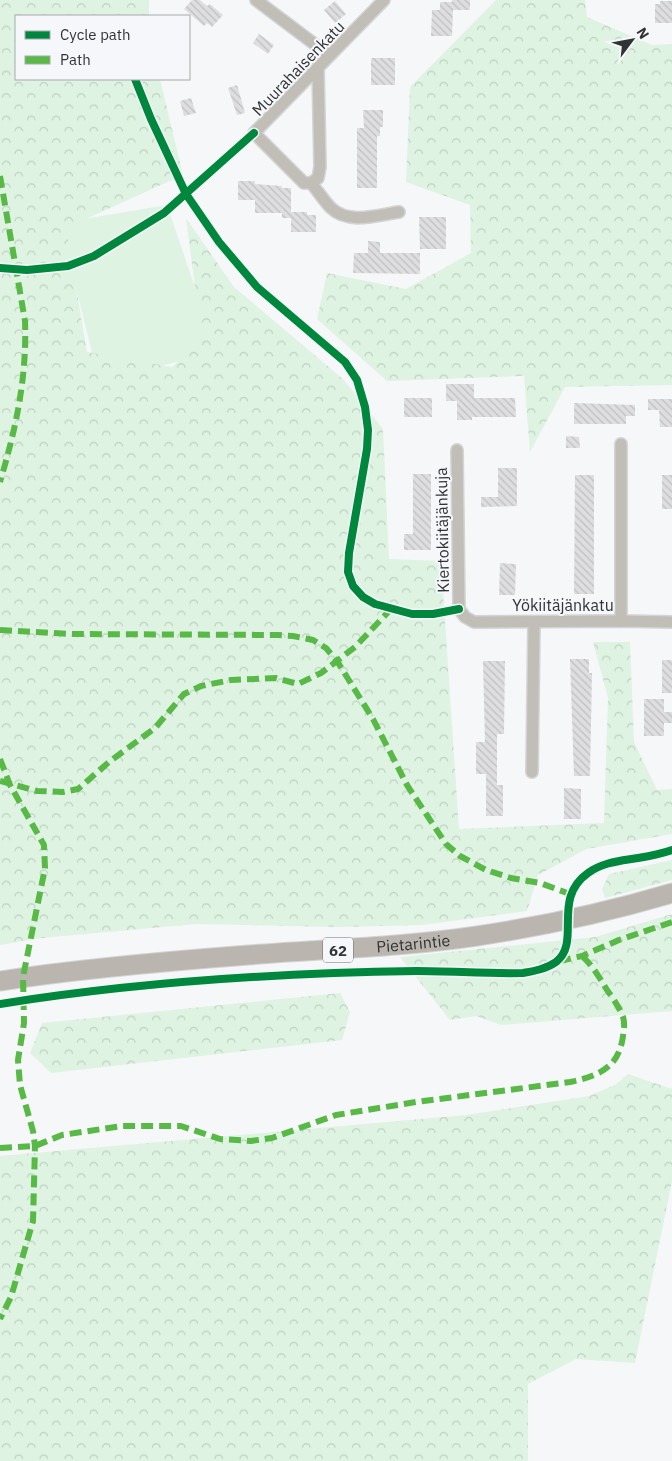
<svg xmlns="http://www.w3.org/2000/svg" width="672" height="1461" viewBox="0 0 672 1461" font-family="'IBM Plex Sans',sans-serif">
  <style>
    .grass { fill: #def3e2 }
    .forest { fill: url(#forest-crowns) }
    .building { fill: url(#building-back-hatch) }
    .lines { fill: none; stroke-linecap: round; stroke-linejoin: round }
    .minor-casing { stroke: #d4d4d5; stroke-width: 14 }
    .primary-casing { stroke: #d4d4d5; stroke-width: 21 }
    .minor { stroke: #c1beb8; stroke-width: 11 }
    .primary { stroke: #bab6af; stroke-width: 19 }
    .quiet { stroke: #58b947; stroke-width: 6; stroke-dasharray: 12 6; stroke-linecap: butt }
    .cycleway-casing { stroke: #f5f7fa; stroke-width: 11 }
    .cycleway { stroke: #00873e; stroke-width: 8 }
    .labels { text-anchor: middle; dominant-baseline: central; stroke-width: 4; stroke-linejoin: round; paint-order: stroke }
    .shield { fill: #f5f7fa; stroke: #6c6e6f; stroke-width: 1 }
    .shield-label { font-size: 15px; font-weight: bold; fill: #323334 }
    .street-label { font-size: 16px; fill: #323334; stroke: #f5f7fa }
  </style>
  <defs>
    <pattern id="forest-crowns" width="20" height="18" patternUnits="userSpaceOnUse" patternTransform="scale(1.25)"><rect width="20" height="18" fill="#def3e2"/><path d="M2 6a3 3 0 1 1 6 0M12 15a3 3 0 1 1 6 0" fill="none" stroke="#bfd1c2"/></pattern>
    <pattern id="building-back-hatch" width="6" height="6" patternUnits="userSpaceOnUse" patternTransform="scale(1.25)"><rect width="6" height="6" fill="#dedee0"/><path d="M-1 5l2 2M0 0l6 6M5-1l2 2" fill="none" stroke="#bfbfc1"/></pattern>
  </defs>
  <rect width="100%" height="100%" fill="#f6f7f9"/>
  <path class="grass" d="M167 205 214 343 206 355 103 380 96 369 60 223Z"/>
  <g class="forest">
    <path d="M0 0H149V16H16V79H160L183 175 66 228 87 352 172 367 202 341 186 218 234 287 343 379 383 429 389 559 441 561 459 829 604 823 608 698 593 642H630L634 742 657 790 672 789V834L586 849 538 875 527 911 422 925 341 927 196 924 41 938 0 945Z"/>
    <path d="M496 0H585L587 17 652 45 672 44V385L565 387 530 452 524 376 387 381 317 319 327 273 406 289 471 253 470 205 406 182 410 87Z"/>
    <path d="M672 860V880L605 898 602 889 609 874Z"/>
    <path d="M672 914V1011L501 1025 476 1016 450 1020 400 957 595 937Z"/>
    <path d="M340 993 350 1012 342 1040 51 1073 30 1053 42 1023Z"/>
    <path d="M628 1074 672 1089V1181L635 1363 576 1359 528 1384V1461H0V1156L466 1115 589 1096 615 1085Z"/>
  </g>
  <g class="building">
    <path d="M192 0H200L207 6 210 4 223 15 212 27 207 23 204 26 184 9Z"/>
    <path d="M452 0H470V10H453L452 36H431L432 10H440V2H452Z"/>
    <path d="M335 1 346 14 335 23 324 10Z"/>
    <path d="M660 1H672V23H655V4H660Z"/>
    <path d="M259 34 274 45 268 54 253 43Z"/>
    <rect x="371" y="58" width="24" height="27"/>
    <path d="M237 85 245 113 237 115 228 88Z"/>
    <path d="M191 98 196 113 184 116 180 101Z"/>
    <path d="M363 110H383V127H380V136H377V188H357V128H364Z"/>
    <path d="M238 181H255V184L282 186V188H291V212H307V215H316V232H291V218H282V213H255V200H238Z"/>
    <path d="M419 217H446V249H420Z"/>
    <path d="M368 241 380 242V253H420V274L353 273 354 253H368Z"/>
    <path d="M446 384H474V398H515L516 417H472V420H457V401H446Z"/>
    <rect x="404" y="398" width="28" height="19"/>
    <path d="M648 399H672V427H660L659 410H648Z"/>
    <path d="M574 403 635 405V416H626V424H574Z"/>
    <path d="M566 436 579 437 580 448H566Z"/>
    <path d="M498 468H517V506L481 507V497H498Z"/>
    <path d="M413 474H431V550H404V534H413Z"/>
    <path d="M575 475H594V594H574Z"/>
    <rect x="662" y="475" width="10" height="34"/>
    <path d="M500 563 516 564 515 595H499Z"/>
    <path d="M570 659H589V673H592L590 776H574Z"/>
    <rect x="662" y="660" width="10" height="33"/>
    <path d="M483 661H505L504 734H497V785H503V816H486V774H476V742H485Z"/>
    <path d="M644 699H664V712H672V723H664V736H644Z"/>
    <path d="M564 788 581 789V819H564Z"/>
  </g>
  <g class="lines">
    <g class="minor-casing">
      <g id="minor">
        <path d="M256 0 329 55"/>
        <path d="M384 0 254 133 304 183H311C318 191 324 201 331 208 349 225 378 215 399 212"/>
        <path d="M311 183 318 178 320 167 318 68"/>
        <path d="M457 450 459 609 465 617 474 622 621 621 672 622"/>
        <path d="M621 621V444"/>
        <path d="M532 772 534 622"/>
      </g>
    </g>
    <g class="primary-casing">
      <g id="primary">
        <path id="s1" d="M0 981C78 969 158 962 236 956 317 949 397 948 477 936 543 926 608 912 672 893"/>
      </g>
    </g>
    <use href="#minor" class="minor"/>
    <use href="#primary" class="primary"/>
    <g class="quiet">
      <path d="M0 176 25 321C27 378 16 428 0 482"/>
      <path d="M0 630 72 634 278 635 293 636 313 640 326 648 337 661 373 719 407 785 446 844 460 856 486 870 511 878 540 883 570 894"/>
      <path d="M0 759 10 785 44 845 45 868 23 977 24 1023 18 1060 20 1085 33 1131 35 1146 33 1221 11 1297 0 1319"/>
      <path d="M0 781 37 791 63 792 78 789 109 762 155 728 184 694 201 686 231 680 276 678 298 684 321 673 337 661 355 647 392 608"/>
      <path d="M559 961 582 956 619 940 672 922"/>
      <path d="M0 1148 35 1146 62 1135 122 1126H181L220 1139 251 1141 272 1138 336 1115 416 1102 570 1082C598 1076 619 1068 623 1036 624 1029 625 1023 623 1017 619 1007 613 998 607 990 600 978 592 965 582 956"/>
    </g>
    <g class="cycleway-casing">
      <g id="cycleway">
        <path d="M135 79 151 119 186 194 219 242 257 287 345 362 357 380 365 407 368 430 367 449 349 553 348 572 353 586 363 597 375 604 412 614H433L459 609"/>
        <path d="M0 268 27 270 68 266 94 256 164 213 254 133"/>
        <path d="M0 1004C137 982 278 973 417 971 452 971 488 974 523 973 534 971 546 969 556 962 582 942 551 899 588 873 603 862 620 861 638 858 650 856 661 854 672 850"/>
      </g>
    </g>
    <use href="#cycleway" class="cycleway"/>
  </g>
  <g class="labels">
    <rect class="shield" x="323" y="937.5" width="30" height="25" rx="4"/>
    <g class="shield-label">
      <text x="338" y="950">62</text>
    </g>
    <g class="street-label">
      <text transform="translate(298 68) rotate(-46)">Muurahaisenkatu</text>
      <text transform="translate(442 530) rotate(-91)">Kiertokiitäjänkuja</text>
      <text x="563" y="605">Yökiitäjänkatu</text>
      <text stroke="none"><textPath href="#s1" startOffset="415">Pietarintie</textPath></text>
    </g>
  </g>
  <rect x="15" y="15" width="175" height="65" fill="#f5f7fa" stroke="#a7a9ab"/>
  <rect x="25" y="31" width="25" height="8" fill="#00873e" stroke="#a7a9ab"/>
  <text x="60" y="40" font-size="15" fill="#323334">Cycle path</text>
  <rect x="25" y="56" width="25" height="8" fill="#58b947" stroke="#a7a9ab"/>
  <text x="60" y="65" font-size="15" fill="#323334">Path</text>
  <g transform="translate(632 40) rotate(58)" stroke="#f5f7fa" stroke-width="4" paint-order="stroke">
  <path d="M0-4L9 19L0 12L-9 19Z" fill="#323334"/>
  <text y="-8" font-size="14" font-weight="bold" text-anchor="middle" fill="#323334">N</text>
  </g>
</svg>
